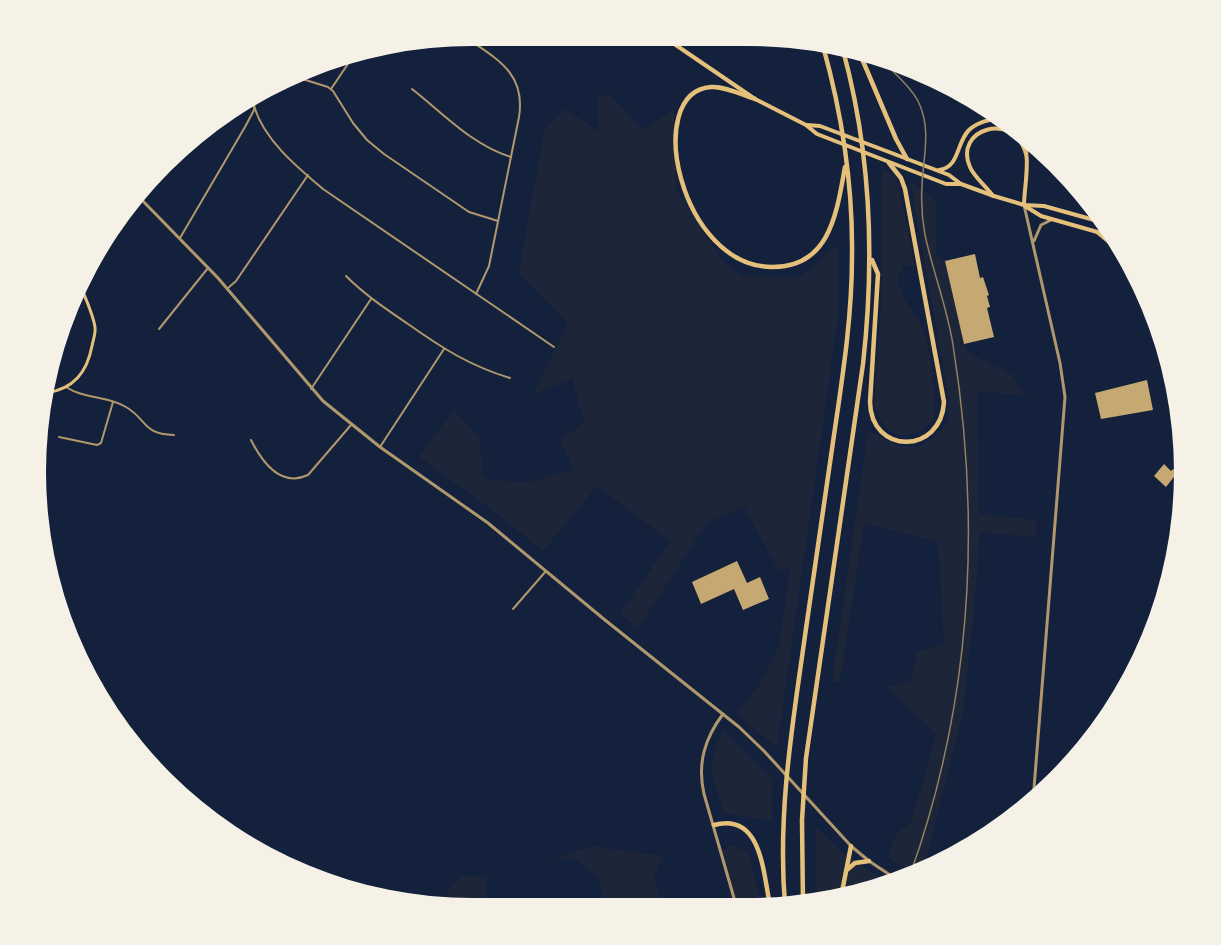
<svg xmlns="http://www.w3.org/2000/svg" width="1221" height="945" viewBox="0 0 1221 945" font-family="Roboto,sans-serif">
  <style>
    .green { fill: #1d2539 }
    .building { fill: #c6a872 }
    .lines { fill: none; stroke-linecap: round; stroke-linejoin: round }
    .minor { stroke: #b1986c; stroke-width: 2 }
    .tertiary { stroke: #b1986c; stroke-width: 3 }
    .secondary { stroke: #e5c07b; stroke-width: 3 }
    .primary { stroke: #e5c07b; stroke-width: 4 }
    .trunk { stroke: #e5c07b; stroke-width: 4 }
    .motorway { stroke: #e5c07b; stroke-width: 4.5 }
    .rail { stroke: #918062; stroke-width: 1.5 }
  </style>
  <rect width="100%" height="100%" fill="#14213d"/>
  <g class="green">
    <path d="M609 94 642 129 674 110 676 190 727 267 743 276 801 277 836 246 839 247 838 317 777 747 736 714 758 687 779 646 790 568 779 571 744 507 707 523 638 628 620 614 670 541 597 486 543 551 496 513 419 457 453 411 479 437 484 478 525 483 574 470 560 440 584 423 572 378 532 396 568 323 519 273 544 130 564 109 599 131 597 97Z"/>
    <path d="M882 167 896 179 900 191 915 267 909 265 903 266C901 270 899 276 898 279 898 295 917 315 923 329 928 341 938 404 934 416 929 433 901 441 888 430 881 423 878 414 874 405L882 291Z"/>
    <path d="M910 181 936 201V256L945 261 964 344 969 353 1012 375 1026 396 977 391 979 514 1037 520 1036 537 980 532 974 611 963 712 924 869 914 874 887 857 896 834 911 823 936 734 887 687 910 682 917 652 944 643 938 542 864 523 840 682 832 681 868 431 898 446 917 447 934 438 948 422 949 401Z"/>
    <path d="M724 731 773 780 772 822 723 812C714 779 703 762 724 731Z"/>
    <path d="M815 827 841 851 891 885 817 903Z"/>
    <path d="M731 845 748 852 762 905H734L720 852Z"/>
    <path d="M592 846 663 856 654 876 661 905H604L605 904 599 879 578 860 553 859Z"/>
    <path d="M460 876H487V903L520 905H438Z"/>
  </g>
  <g class="building">
    <path d="M975 254 980 278 983 277 989 295 987 296 990 307 987 308 994 337 964 344 945 261Z"/>
    <path d="M1147 380 1153 410 1101 419 1095 393Z"/>
    <path d="M1164 464 1171 471 1173 469 1177 473 1166 487 1154 476Z"/>
    <path d="M737 561 747 583 760 577 769 599 743 610 734 589 701 604 692 582Z"/>
  </g>
  <g class="lines">
    <g class="minor">
      <path d="M465 37C497 59 526 73 519 117L489 266 476 294"/>
      <path d="M296 77 328 87 333 91 353 123 367 140 384 154 469 212 498 221"/>
      <path d="M331 89 356 52"/>
      <path d="M412 89C444 114 472 145 511 157"/>
      <path d="M254 106C264 140 297 167 323 189L554 347"/>
      <path d="M180 238 245 127 254 110 255 94"/>
      <path d="M346 276C365 295 386 309 408 324 442 348 470 366 510 378"/>
      <path d="M228 288 236 281 308 175"/>
      <path d="M159 329 208 268"/>
      <path d="M66 387C84 399 108 396 126 407 148 420 142 434 174 435"/>
      <path d="M311 389 371 299"/>
      <path d="M59 437 97 445 101 443 113 402"/>
      <path d="M251 440C262 462 280 488 308 475L351 425"/>
      <path d="M380 447 444 349"/>
      <path d="M513 609 546 571"/>
    </g>
    <g class="tertiary">
      <path d="M1027 153 1028 141"/>
      <path d="M139 197 218 278 323 401 380 447 488 523 605 620 739 727 764 751 851 846 869 861 899 881"/>
      <path d="M1024 205 1060 363 1065 397 1033 801"/>
      <path d="M1034 241 1041 225 1051 220"/>
      <path d="M723 714C705 738 697 763 704 794L736 905"/>
    </g>
    <path class="secondary" d="M46 393C74 389 87 372 92 346 93 340 96 333 95 327 93 314 86 300 81 287"/>
    <g class="primary">
      <path d="M664 37 755 99 806 125 817 134 946 184H961"/>
      <path d="M807 125 820 126 889 152 949 175 961 184 994 196 1024 205 1044 206 1105 223"/>
      <path d="M939 170C960 167 956 143 969 130 977 122 989 120 999 118"/>
      <path d="M993 196C986 186 974 177 970 167 953 129 1014 110 1026 154 1029 163 1024 193 1024 205"/>
      <path d="M1025 206 1041 216 1115 237"/>
    </g>
    <path class="trunk" d="M1097 232 1125 255"/>
    <g class="motorway">
      <path d="M860 54 896 139 907 159"/>
      <path d="M755 99C742 95 725 86 711 87 642 92 680 268 773 267 831 267 837 210 845 167"/>
      <path d="M872 260 878 274 870 402C871 455 941 455 944 402L905 189 901 178 889 163"/>
      <path d="M714 825C762 812 763 873 770 905"/>
      <path d="M848 869 855 863 869 861"/>
      <path d="M841 897 851 846"/>
      <path d="M785 905C778 821 790 740 802 657 812 585 823 513 833 442 842 380 852 319 852 257 853 186 842 114 823 46"/>
      <path d="M803 905 802 820 806 758 863 364C875 258 871 153 843 50"/>
    </g>
    <path class="rail" d="M879 57C892 72 909 84 918 101 932 129 923 157 922 186 921 202 922 219 925 235 933 272 947 307 953 345 982 526 972 702 910 875"/>
  </g>
  <path d="M0 0H1221V945H0ZM472 46H748A426 426 0 0 1 1174 472V472A426 426 0 0 1 748 898H472A426 426 0 0 1 46 472V472A426 426 0 0 1 472 46Z" fill="#f6f1e7" fill-rule="evenodd"/>
</svg>
